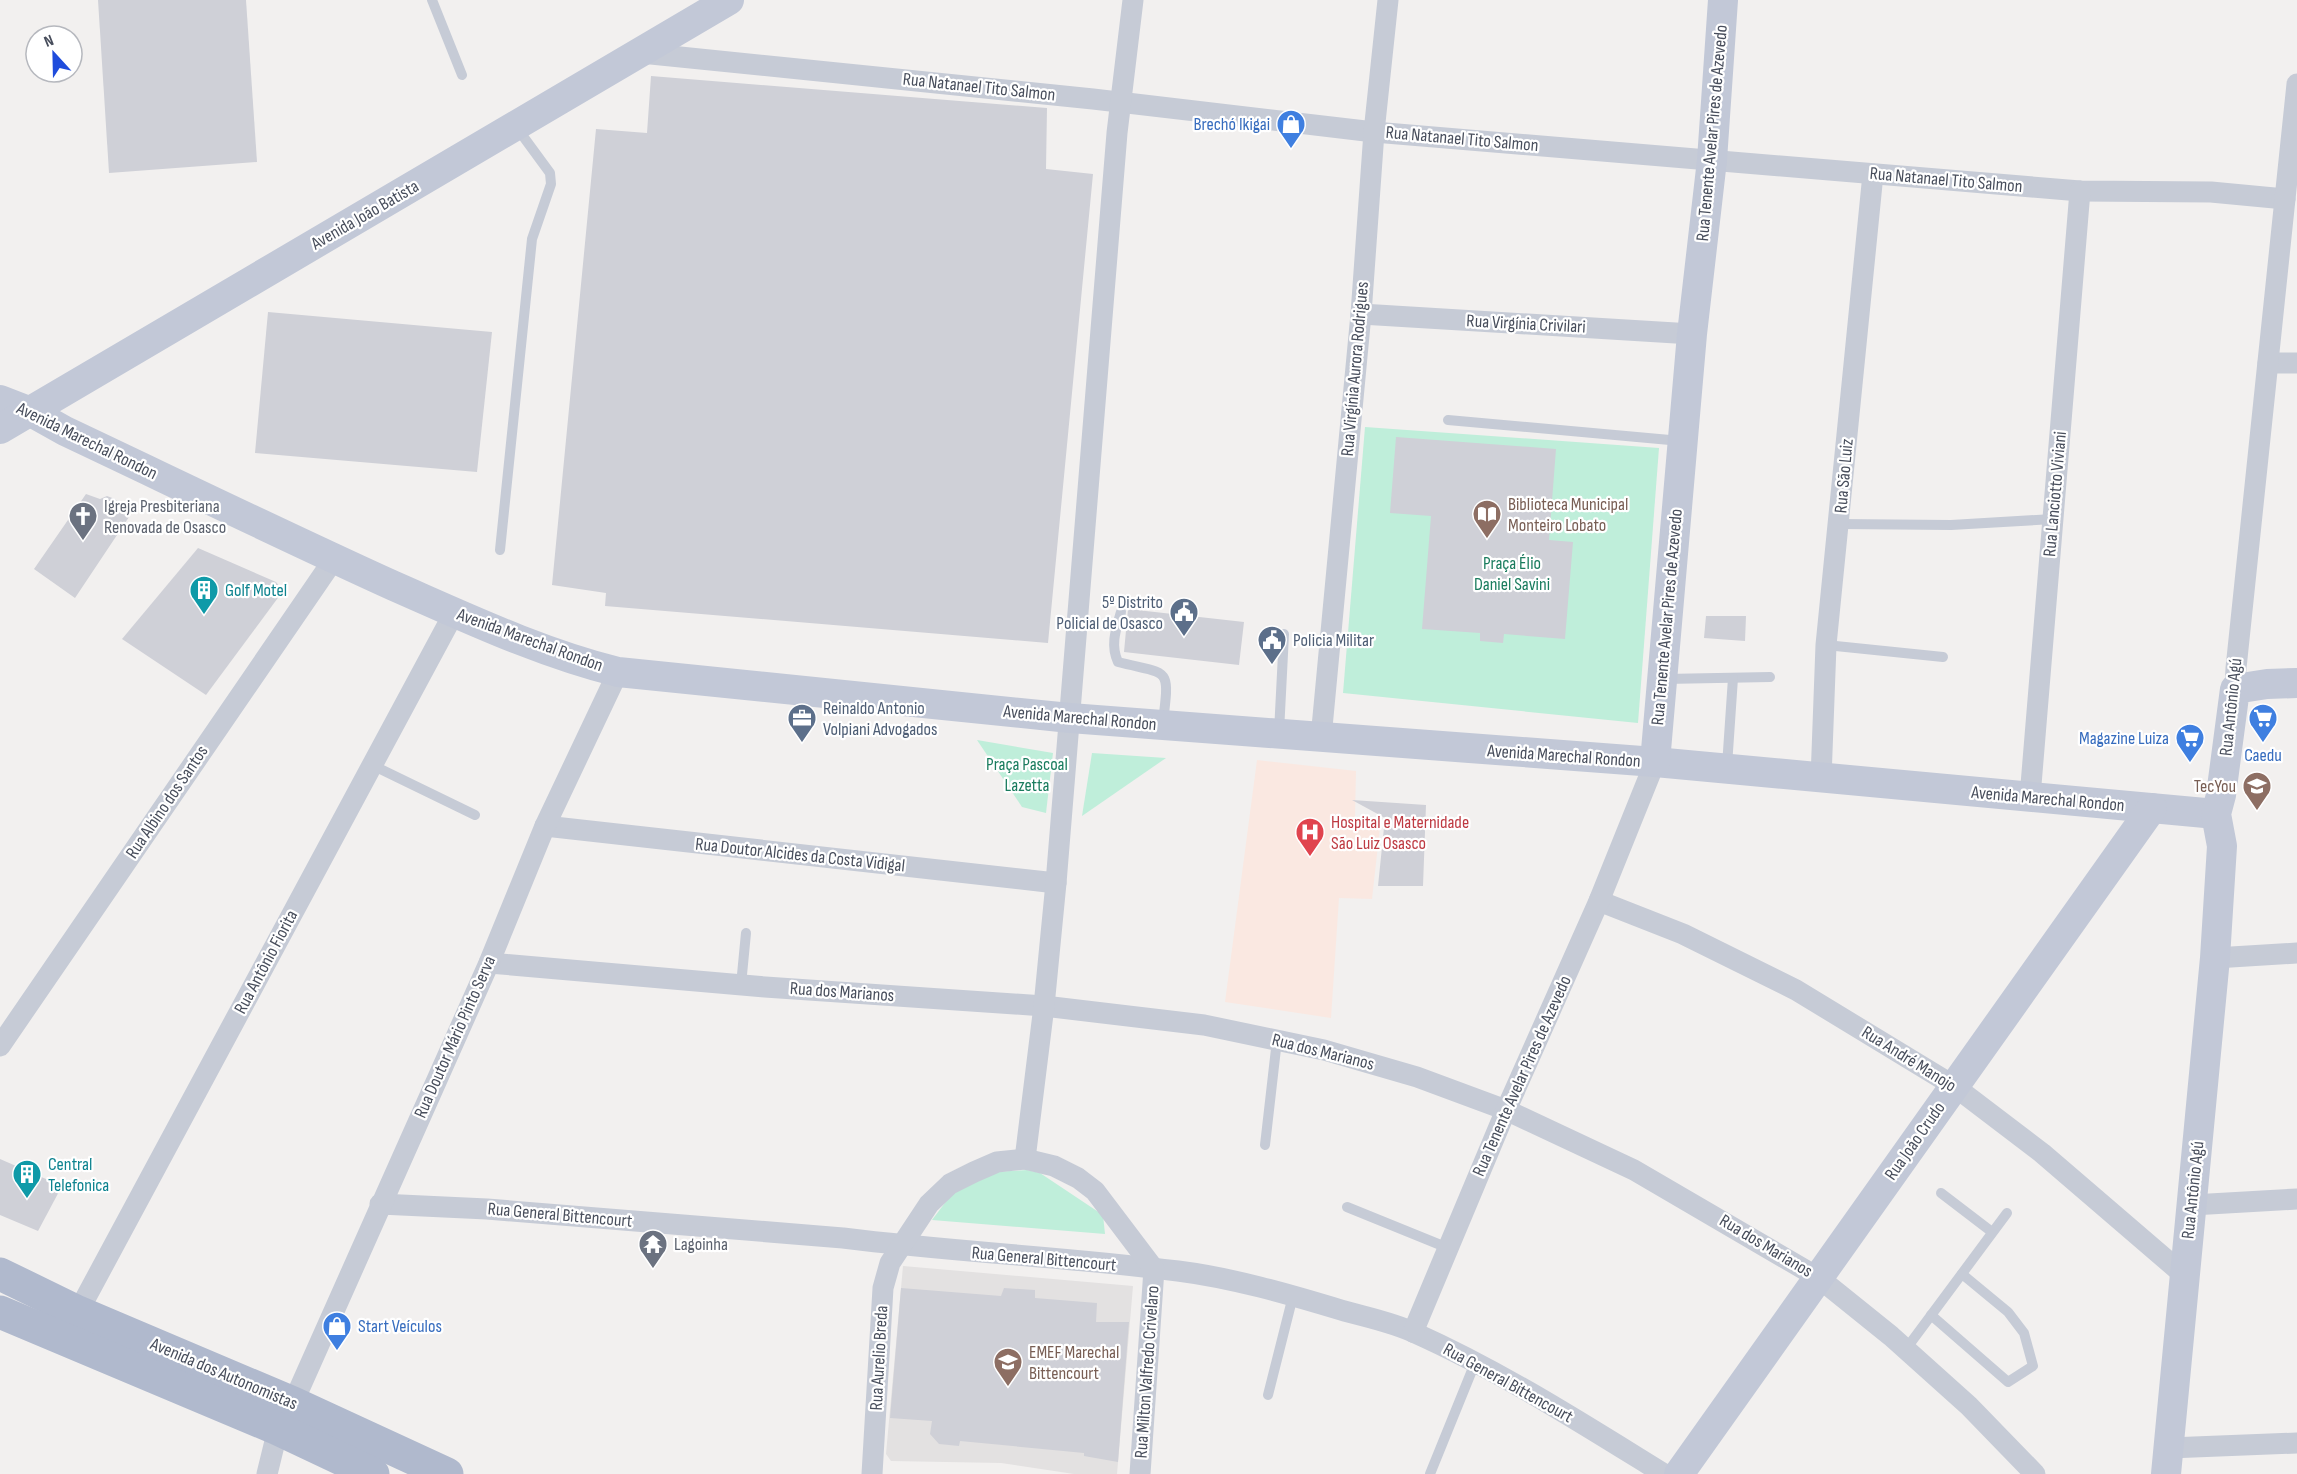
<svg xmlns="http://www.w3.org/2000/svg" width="2297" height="1474" viewBox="0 0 2297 1474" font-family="'Sofia Sans Condensed',sans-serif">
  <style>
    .education { fill: #e3e1e1 }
    .medical { fill: #fae8e1 }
    .green { fill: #bfeeda }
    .building { fill: #cfd0d7 }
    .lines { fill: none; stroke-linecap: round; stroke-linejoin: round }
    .lane { stroke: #c6cbd6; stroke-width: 10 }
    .street { stroke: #c6cbd6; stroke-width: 21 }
    .secondary { stroke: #c2c8d7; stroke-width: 30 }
    .primary { stroke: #b0b9cd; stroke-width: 33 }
    .labels { text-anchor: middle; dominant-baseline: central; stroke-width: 4.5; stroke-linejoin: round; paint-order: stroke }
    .street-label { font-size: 18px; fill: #484e5c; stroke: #fff }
    .shop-label { font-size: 18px; fill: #366cbe; stroke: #fff; text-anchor: end }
    .education-label { font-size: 18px; fill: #785e54; stroke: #fff; text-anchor: start }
    .worship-label { font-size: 18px; fill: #5b616d; stroke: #fff; text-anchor: start }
    .park-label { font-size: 18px; fill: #1a7c5e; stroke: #fff }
    .culture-label { font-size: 18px; fill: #0d838f; stroke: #fff; text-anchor: start }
    .service-label { font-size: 18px; fill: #4e5e75; stroke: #fff; text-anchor: start }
    .health-label { font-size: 18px; fill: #be3a42; stroke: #fff; text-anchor: start }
  </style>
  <rect width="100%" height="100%" fill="#f2f0ef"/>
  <path class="education" d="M903 1266 1133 1286 1117 1474H1074L1001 1463 891 1461 886 1454Z"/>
  <path class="medical" d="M1257 760 1356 771 1355 817 1381 818 1372 899 1339 898 1331 1018 1225 1002Z"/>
  <g class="green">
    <path d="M1365 427 1659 448 1638 723 1343 693Z"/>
    <path d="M977 740 1053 753 1046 813 1022 807Z"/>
    <path d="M1092 753 1166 758 1082 816Z"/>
    <path d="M1027 1170 1040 1173 1103 1215 1105 1234 932 1220 957 1187 979 1173Z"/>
  </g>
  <g class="building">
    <path d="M98 0H246L257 162 109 173Z"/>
    <path d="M651 76 1047 108 1046 169 1093 174 1048 643 605 606 606 593 552 585 596 129 647 133Z"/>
    <path d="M268 312 492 332 477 472 255 453Z"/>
    <path d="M1396 437 1556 449 1549 540 1573 542 1565 639 1504 634 1503 643 1480 641V633L1422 629 1431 516 1390 513Z"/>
    <path d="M86 494 100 499 107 496 115 499 131 514 75 598 34 569Z"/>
    <path d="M198 548 276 582 283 591 206 695 122 639Z"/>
    <path d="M1128 609 1244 622 1239 665 1124 652Z"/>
    <path d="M1706 616H1746L1745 641 1704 638Z"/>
    <path d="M1352 800 1426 805 1423 886H1378L1385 818Z"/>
    <path d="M0 1159 62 1186 38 1231 0 1215Z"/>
    <path d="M901 1288 1001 1296 1004 1288 1035 1290V1298L1097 1303 1096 1322H1129L1118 1462 1084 1456V1453L960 1441 959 1446 939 1444 930 1434 932 1421 890 1418Z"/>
  </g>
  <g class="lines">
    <g class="lane">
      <path d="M432 0 462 75"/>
      <path d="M1448 420 1681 441"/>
      <path d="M1840 524 1951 525 2053 519"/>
      <path d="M500 550 532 239 551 184 550 173 517 128"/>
      <path d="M1121 612C1116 629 1110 645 1118 662 1169 675 1170 665 1163 722"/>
      <path d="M1826 645 1943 657"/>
      <path d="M1665 679 1770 677"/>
      <path d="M1279 732 1284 634"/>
      <path d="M372 765 475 815"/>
      <path d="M1727 766 1733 678"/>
      <path d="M741 985 746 933"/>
      <path d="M1265 1145 1277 1040"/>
      <path d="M1941 1193 1992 1232"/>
      <path d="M1347 1207 1448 1248"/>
      <path d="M1931 1315 2008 1382 2033 1366 2024 1333 2008 1312 1962 1274"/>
      <path d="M1906 1349 2007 1213"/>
      <path d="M1268 1395 1293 1296"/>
      <path d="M1430 1474 1475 1363"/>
    </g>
    <g class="street">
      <path d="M641 53 1093 99 1374 132 2080 191 2211 192 2285 199"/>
      <path d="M1361 314 1692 334"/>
      <path d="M2268 363H2297"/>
      <path d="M2235 689 2236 668 2297 84"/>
      <path d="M1321 738 1361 314 1374 132 1388 0"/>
      <path d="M1821 779 1826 645 1873 174"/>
      <path d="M2030 797 2080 191"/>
      <path d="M545 826 1056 883"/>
      <path d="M1599 901 1683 934 1796 990 1954 1086 2042 1153 2184 1275"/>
      <path d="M2215 958 2297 953"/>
      <path d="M489 963 765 987 1044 1006 1204 1025 1324 1050 1417 1077 1506 1110 1634 1170 1819 1278 1891 1336 1969 1406 2035 1474"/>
      <path d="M0 1046 334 559"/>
      <path d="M1025 1159 1044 1006 1056 883 1117 133 1133 0"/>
      <path d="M380 1204 487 1209 843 1238C954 1252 1067 1257 1178 1271 1233 1278 1288 1294 1341 1310 1365 1317 1392 1322 1415 1333 1502 1372 1583 1424 1664 1474"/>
      <path d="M2192 1205 2297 1199"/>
      <path d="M78 1312 454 613"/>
      <path d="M1413 1332 1506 1110 1599 901 1655 762"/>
      <path d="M293 1403 489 963 545 826 618 672"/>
      <path d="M2169 1448 2297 1443"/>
      <path d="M267 1474 278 1429"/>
      <path d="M872 1474 883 1288 890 1263 929 1204 950 1184 974 1172 997 1162 1025 1159 1054 1166 1078 1178 1095 1191 1154 1269 1140 1474"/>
    </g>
    <g class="secondary">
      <path d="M0 400 31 412 65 431C175 483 284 536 394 586 467 618 541 653 618 672L1070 718 1655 762 2216 814"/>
      <path d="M0 429 729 0"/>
      <path d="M1655 762 1692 334 1712 160 1723 0"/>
      <path d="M1679 1474 2152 808"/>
      <path d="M2166 1474 2215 958 2222 846 2216 814 2221 795 2235 689 2267 684 2297 683"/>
    </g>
    <g class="primary">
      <path d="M0 1274 78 1312 293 1403 447 1474"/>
      <path d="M0 1312 278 1429 373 1474"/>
    </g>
  </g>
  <defs>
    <g id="shop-pin" transform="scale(1.5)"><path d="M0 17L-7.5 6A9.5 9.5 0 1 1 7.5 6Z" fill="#3f7fe0" stroke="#fff"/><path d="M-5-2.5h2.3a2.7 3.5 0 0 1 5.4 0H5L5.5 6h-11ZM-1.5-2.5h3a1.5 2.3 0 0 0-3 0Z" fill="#fff"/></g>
    <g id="library-pin" transform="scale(1.5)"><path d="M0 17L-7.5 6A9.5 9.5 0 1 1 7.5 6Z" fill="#8d6e63" stroke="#fff"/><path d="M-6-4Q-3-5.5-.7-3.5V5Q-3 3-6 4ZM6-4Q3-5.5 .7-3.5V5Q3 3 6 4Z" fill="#fff"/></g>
    <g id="church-pin" transform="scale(1.5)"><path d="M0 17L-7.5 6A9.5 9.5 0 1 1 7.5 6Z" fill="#6b7280" stroke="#fff"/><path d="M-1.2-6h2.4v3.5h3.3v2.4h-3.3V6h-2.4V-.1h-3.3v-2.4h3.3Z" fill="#fff"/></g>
    <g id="building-pin" transform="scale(1.5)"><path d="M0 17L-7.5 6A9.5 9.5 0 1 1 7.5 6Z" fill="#0f9aa8" stroke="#fff"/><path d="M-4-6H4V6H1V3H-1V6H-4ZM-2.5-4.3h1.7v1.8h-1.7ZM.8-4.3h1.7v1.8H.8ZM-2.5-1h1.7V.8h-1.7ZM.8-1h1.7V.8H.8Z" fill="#fff"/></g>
    <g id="civic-pin" transform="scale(1.5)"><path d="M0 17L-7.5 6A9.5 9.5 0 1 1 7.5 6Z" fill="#5c6f8a" stroke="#fff"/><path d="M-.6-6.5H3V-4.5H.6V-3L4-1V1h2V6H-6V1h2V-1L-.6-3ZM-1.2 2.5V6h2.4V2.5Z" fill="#fff"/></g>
    <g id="office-pin" transform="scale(1.5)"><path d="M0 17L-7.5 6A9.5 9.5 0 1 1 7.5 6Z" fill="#5c6f8a" stroke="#fff"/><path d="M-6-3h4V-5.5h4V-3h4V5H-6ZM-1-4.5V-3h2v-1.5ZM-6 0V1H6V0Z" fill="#fff"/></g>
    <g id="supermarket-pin" transform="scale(1.5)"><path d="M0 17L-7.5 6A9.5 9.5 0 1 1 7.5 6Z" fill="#3f7fe0" stroke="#fff"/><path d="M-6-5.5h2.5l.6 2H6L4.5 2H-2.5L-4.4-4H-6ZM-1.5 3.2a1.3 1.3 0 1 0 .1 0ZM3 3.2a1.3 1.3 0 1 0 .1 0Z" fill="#fff"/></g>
    <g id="university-pin" transform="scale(1.5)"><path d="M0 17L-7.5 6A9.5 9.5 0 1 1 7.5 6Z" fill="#8d6e63" stroke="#fff"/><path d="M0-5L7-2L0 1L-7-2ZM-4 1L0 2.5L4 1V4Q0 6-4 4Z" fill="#fff"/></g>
    <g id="hospital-pin" transform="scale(1.5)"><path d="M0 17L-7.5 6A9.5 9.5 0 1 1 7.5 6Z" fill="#e0444e" stroke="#fff"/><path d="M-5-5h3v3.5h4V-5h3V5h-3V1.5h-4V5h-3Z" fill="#fff"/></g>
    <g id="temple-pin" transform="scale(1.5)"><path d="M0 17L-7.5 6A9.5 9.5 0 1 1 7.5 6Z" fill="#6b7280" stroke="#fff"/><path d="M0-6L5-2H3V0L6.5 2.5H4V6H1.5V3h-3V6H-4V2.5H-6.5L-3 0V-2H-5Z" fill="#fff"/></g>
    <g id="school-pin" transform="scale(1.5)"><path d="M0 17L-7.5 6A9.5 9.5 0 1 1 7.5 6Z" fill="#8d6e63" stroke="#fff"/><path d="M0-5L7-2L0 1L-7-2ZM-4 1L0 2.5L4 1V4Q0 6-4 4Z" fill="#fff"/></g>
  </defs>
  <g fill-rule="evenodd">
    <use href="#shop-pin" x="1291" y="124"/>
    <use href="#library-pin" x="1487" y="514"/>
    <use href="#church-pin" x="83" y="516"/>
    <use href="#building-pin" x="204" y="590"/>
    <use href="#civic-pin" x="1184" y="612"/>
    <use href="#civic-pin" x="1272" y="640"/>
    <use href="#office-pin" x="802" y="718"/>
    <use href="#supermarket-pin" x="2263" y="718"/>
    <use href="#supermarket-pin" x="2190" y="738"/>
    <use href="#university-pin" x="2257" y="786"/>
    <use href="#hospital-pin" x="1310" y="832"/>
    <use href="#building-pin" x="27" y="1174"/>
    <use href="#temple-pin" x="653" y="1244"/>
    <use href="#shop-pin" x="337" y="1326"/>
    <use href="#school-pin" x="1008" y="1362"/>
  </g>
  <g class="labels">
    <g class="street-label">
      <text transform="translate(979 87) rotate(6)">Rua Natanael Tito Salmon</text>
      <text transform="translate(1712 133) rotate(-85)">Rua Tenente Avelar Pires de Azevedo</text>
      <text transform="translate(1462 139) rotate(5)">Rua Natanael Tito Salmon</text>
      <text transform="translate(1946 180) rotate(5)">Rua Natanael Tito Salmon</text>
      <text transform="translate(365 215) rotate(-30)">Avenida João Batista</text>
      <text transform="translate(1526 324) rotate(3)">Rua Virgínia Crivilari</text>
      <text transform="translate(1355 369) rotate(-85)">Rua Virgínia Aurora Rodrigues</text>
      <text transform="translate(87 441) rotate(26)">Avenida Marechal Rondon</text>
      <text transform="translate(1844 476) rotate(-85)">Rua São Luiz</text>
      <text transform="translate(2055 494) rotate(-85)">Rua Lanciotto Viviani</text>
      <text transform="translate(1667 617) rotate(-85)">Rua Tenente Avelar Pires de Azevedo</text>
      <text transform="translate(530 640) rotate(20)">Avenida Marechal Rondon</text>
      <text transform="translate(2231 707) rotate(-84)">Rua Antônio Agú</text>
      <text transform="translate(1080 718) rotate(5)">Avenida Marechal Rondon</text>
      <text transform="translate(1564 756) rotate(4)">Avenida Marechal Rondon</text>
      <text transform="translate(2048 799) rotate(5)">Avenida Marechal Rondon</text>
      <text transform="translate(167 802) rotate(-56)">Rua Albino dos Santos</text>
      <text transform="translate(800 855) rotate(6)">Rua Doutor Alcides da Costa Vidigal</text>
      <text transform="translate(266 962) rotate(-62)">Rua Antônio Fiorita</text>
      <text transform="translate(842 992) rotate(4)">Rua dos Marianos</text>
      <text transform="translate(455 1037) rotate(-66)">Rua Doutor Mário Pinto Serva</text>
      <text transform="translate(1323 1052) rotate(14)">Rua dos Marianos</text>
      <text transform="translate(1909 1059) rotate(32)">Rua André Manojo</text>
      <text transform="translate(1522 1076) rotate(-66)">Rua Tenente Avelar Pires de Azevedo</text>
      <text transform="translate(1915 1141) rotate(-55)">Rua João Crudo</text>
      <text transform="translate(2193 1190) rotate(-84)">Rua Antônio Agú</text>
      <text transform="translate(560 1215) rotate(5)">Rua General Bittencourt</text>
      <text transform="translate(1766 1246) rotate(31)">Rua dos Marianos</text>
      <text transform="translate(1044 1259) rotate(5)">Rua General Bittencourt</text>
      <text transform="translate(879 1358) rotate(-87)">Rua Aurelio Breda</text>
      <text transform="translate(1147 1372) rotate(-86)">Rua Milton Valfredo Crivelaro</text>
      <text transform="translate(224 1374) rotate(23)">Avenida dos Autonomistas</text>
      <text transform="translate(1508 1383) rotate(29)">Rua General Bittencourt</text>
    </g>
    <g class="shop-label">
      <text x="1270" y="124">Brechó Ikigai</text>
      <text x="2169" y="738">Magazine Luiza</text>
      <text x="2263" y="755" text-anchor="middle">Caedu</text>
      <text x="358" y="1326" text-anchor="start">Start Veículos</text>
    </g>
    <g class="education-label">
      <text x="1508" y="504">Biblioteca Municipal<tspan x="1508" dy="21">Monteiro Lobato</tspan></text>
      <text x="2236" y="786" text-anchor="end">TecYou</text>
      <text x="1029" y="1352">EMEF Marechal<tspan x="1029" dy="21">Bittencourt</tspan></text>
    </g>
    <g class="worship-label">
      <text x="104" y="506">Igreja Presbiteriana<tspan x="104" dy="21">Renovada de Osasco</tspan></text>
      <text x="674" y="1244">Lagoinha</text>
    </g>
    <g class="park-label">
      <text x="1512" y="563">Praça Élio<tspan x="1512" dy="21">Daniel Savini</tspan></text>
      <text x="1027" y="764">Praça Pascoal<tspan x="1027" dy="21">Lazetta</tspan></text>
    </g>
    <g class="culture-label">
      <text x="225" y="590">Golf Motel</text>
      <text x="48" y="1164">Central<tspan x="48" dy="21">Telefonica</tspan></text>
    </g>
    <g class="service-label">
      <text x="1163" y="602" text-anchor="end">5º Distrito<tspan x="1163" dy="21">Policial de Osasco</tspan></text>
      <text x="1293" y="640">Policia Militar</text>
      <text x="823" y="708">Reinaldo Antonio<tspan x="823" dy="21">Volpiani Advogados</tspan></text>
    </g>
    <g class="health-label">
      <text x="1331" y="822">Hospital e Maternidade<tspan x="1331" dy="21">São Luiz Osasco</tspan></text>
    </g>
  </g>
  <g transform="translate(54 54) rotate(338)"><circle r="28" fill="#ffffff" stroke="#b6b8be" stroke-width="1.5"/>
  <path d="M0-4.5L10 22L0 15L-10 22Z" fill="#1f4cdc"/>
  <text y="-9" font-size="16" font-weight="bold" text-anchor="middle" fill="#484e5c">N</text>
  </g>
</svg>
